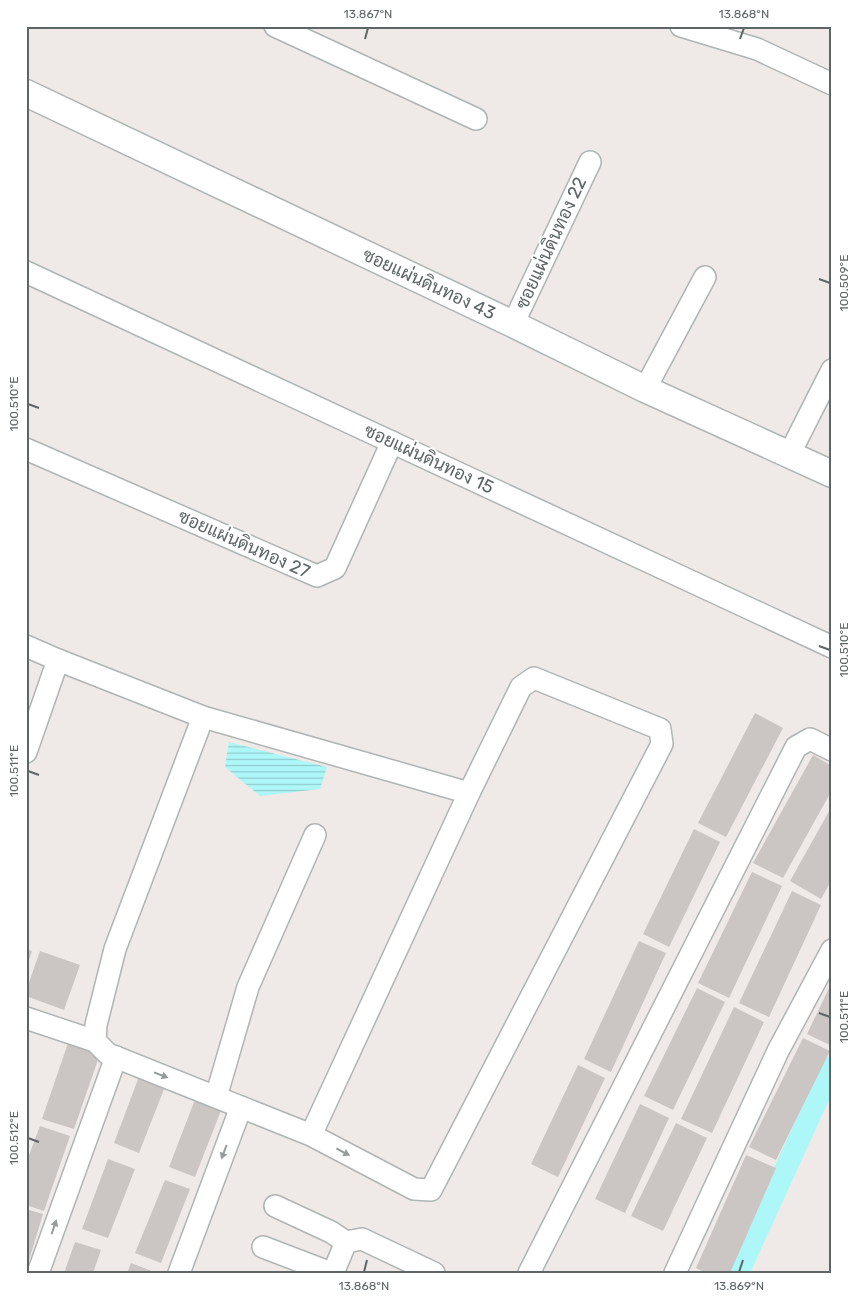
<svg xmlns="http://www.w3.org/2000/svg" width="858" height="1299" viewBox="0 0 858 1299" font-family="Rubik,Sarabun,sans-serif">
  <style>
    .water { fill: url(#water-rules) }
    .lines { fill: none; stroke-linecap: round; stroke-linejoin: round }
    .canal { stroke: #aef7f8; stroke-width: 22 }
    .building { fill: #cbc5c4 }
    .minor-casing { stroke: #afb4b5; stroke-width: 24 }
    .tertiary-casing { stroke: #afb4b5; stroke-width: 29 }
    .minor { stroke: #fff; stroke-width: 21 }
    .tertiary { stroke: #fff; stroke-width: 26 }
    .oneway { fill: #969b9c }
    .ticks { fill: none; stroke: #5e6566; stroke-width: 2 }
    .labels { text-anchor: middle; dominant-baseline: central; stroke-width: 4; stroke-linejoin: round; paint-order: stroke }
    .street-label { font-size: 18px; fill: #5e6566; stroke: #fff }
    .neatline { fill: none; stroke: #5e6566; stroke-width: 2 }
    .ticks-label { font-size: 12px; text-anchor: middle; fill: #5e6566 }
  </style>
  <defs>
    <pattern id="water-rules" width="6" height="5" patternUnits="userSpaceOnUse" patternTransform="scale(1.25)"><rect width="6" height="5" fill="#aef7f8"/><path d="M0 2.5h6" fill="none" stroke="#91cccd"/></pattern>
  </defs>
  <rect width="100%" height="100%" fill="#efeae7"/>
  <path class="water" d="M229 742 327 767 320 789 260 796 225 767Z"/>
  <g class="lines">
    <path class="canal" d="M738 1273 832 1067"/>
  </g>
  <g class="building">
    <path d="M755 713 783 728 726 837 698 823Z"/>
    <path d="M813 755 832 766V790L783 878 753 863Z"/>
    <path d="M832 806V879L821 899 790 881Z"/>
    <path d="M694 829 720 842 669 947 643 934Z"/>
    <path d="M752 872 782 886 729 998 698 983Z"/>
    <path d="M792 891 821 905 769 1017 739 1003Z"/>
    <path d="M639 941 666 953 611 1072 584 1059Z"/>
    <path d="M26 949 32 951 27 966H26Z"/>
    <path d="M40 951 80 965 64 1010 26 996V991Z"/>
    <path d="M832 982V1046L807 1034Z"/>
    <path d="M697 988 725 1002 673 1110 644 1096Z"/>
    <path d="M734 1007 764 1022 712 1133 681 1119Z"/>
    <path d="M803 1038 830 1051 776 1160 749 1147Z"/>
    <path d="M68 1043 100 1054 74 1129 42 1119Z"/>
    <path d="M578 1065 605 1078 558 1177 531 1164Z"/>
    <path d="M140 1074 166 1084 139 1153 114 1143Z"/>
    <path d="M196 1097 222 1108 195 1177 169 1167Z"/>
    <path d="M640 1104 669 1118 625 1213 595 1199Z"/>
    <path d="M676 1123 707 1138 663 1231 631 1216Z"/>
    <path d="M40 1126 70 1136 44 1211 26 1205V1163Z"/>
    <path d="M746 1155 776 1168 730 1273H706L696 1268Z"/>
    <path d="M108 1159 135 1169 108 1238 82 1229Z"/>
    <path d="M165 1180 190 1189 161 1263 135 1253Z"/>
    <path d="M26 1209 43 1214 27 1267H26Z"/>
    <path d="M75 1242 101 1250 93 1273H64Z"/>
    <path d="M131 1263 157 1273H127Z"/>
  </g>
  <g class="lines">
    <g class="minor-casing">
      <g id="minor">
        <path d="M275 26 476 119"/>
        <path d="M681 26 757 49 832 84"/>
        <path d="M26 272 832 647"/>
        <path d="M513 324 590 162"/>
        <path d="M645 389 705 277"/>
        <path d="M26 449 317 576 335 568 392 442"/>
        <path d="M789 455 832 370"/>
        <path d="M26 646 58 660 203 717 469 793"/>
        <path d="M26 752 58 660"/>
        <path d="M26 1018 95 1041 108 1054 311 1135 414 1189 431 1190 662 744 660 729 534 678 521 687 469 793 311 1135"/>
        <path d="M95 1041 96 1025 115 949 203 717"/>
        <path d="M216 1097 248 987 315 835"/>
        <path d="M275 1206 331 1232 346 1242"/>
        <path d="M263 1247 331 1273"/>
        <path d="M38 1273 116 1057"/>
        <path d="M179 1273 241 1107"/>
        <path d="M333 1273 346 1242 362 1239 434 1273"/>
        <path d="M529 1273 796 747 810 739 832 750"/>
        <path d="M675 1273 778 1051 832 950"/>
      </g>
    </g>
    <g class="tertiary-casing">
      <path id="tertiary" d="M26 93 513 324 645 389 832 474"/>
    </g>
    <use href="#minor" class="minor"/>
    <use href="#tertiary" class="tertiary"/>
  </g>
  <defs><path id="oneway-solid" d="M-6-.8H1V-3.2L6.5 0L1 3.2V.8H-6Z" transform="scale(1.25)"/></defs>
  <g class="oneway">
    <use href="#oneway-solid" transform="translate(161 1075) rotate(21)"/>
    <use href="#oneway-solid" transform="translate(224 1152) rotate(111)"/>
    <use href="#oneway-solid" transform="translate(343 1152) rotate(28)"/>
    <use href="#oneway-solid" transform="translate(54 1227) rotate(-71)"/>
  </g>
  <path class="ticks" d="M365 39 368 28M740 39 744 28M819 279 830 283M28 404 39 408M819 646 830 650M28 771 39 775M819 1013 830 1017M28 1138 39 1142M364 1272 367 1260M739 1272 743 1260"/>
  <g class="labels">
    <g class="street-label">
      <text transform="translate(551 243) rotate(-65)">ซอยแผ่นดินทอง 22</text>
      <text transform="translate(429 284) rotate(25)">ซอยแผ่นดินทอง 43</text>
      <text transform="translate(429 459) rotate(25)">ซอยแผ่นดินทอง 15</text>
      <text transform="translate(244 544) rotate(24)">ซอยแผ่นดินทอง 27</text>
    </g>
  </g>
  <rect width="858" height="1299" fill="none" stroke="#ffffff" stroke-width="55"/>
  <rect x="28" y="28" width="802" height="1244" class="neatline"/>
  <g class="ticks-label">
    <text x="368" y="18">13.867°N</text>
    <text x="744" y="18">13.868°N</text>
    <text transform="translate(844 283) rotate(-90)" y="4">100.509°E</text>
    <text transform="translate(14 404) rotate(-90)" y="4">100.510°E</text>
    <text transform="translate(844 650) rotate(-90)" y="4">100.510°E</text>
    <text transform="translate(14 771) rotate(-90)" y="4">100.511°E</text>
    <text transform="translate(844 1017) rotate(-90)" y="4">100.511°E</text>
    <text transform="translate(14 1138) rotate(-90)" y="4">100.512°E</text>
    <text x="364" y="1290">13.868°N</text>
    <text x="739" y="1290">13.869°N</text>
  </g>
</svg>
